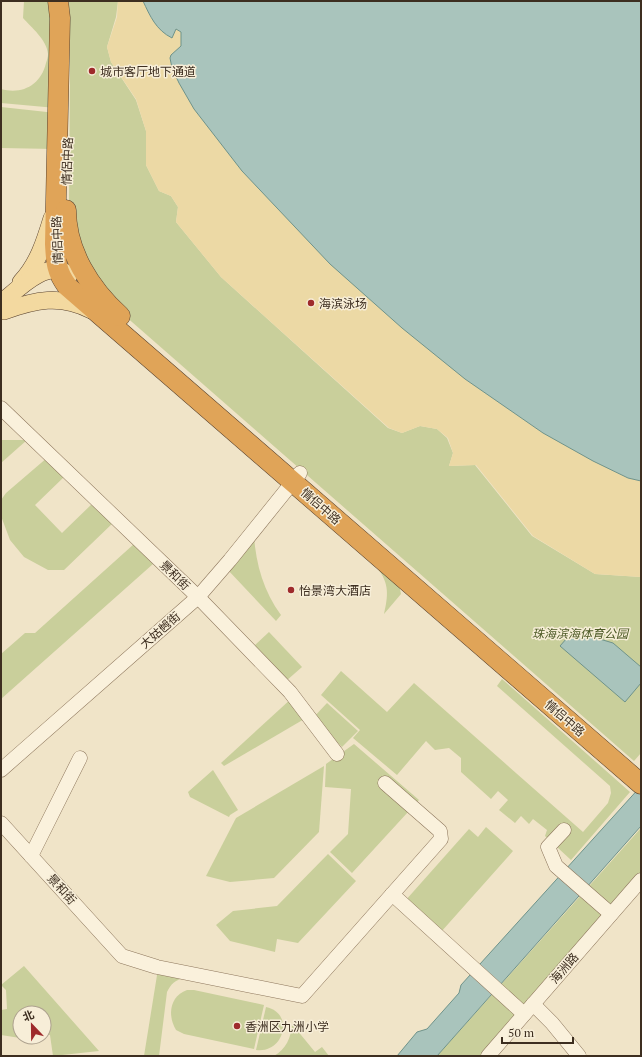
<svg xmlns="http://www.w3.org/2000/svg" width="642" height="1057" viewBox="0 0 642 1057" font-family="'PT Serif','Noto Sans SC',serif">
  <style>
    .green { fill: #c9cf9b }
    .sand { fill: #ecd9a5 }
    .water { fill: #a9c4bc; stroke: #6f938a }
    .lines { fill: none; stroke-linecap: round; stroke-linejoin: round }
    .minor-casing { stroke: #8d765c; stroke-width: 15 }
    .major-casing { stroke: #5b4430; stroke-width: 18 }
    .highway-casing { stroke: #5b4430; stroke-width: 21 }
    .minor { stroke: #faf1dc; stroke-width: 14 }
    .major { stroke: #f3d9a0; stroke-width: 17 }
    .highway { stroke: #e0a458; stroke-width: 20 }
    .poi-dot { fill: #9e2a2b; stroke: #f7eed8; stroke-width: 1.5 }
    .labels { text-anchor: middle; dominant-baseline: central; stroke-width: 3; stroke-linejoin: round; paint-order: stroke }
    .poi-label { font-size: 12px; fill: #3d2e20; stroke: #f7eed8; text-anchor: start }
    .street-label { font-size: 12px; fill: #3d2e20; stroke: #f7eed8 }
    .park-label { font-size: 12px; font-style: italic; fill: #4d5a26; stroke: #f7eed8 }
  </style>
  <rect width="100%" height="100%" fill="#f0e4c8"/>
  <g class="green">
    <path d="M24 1H57L56 108 1 103V89C22 95 41 85 46 63 47 60 48 57 48 54 47 40 31 27 23 18Z"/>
    <path d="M69 1H118L116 17 107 47 111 62 136 100 146 131V165L159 191 171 196 178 207 176 222 221 277 388 428 402 433 420 426 437 429 447 438 453 453 449 466 475 465 532 536 595 574 641 577V753L634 761 124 315 91 279 69 204 70 84Z"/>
    <path d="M1 107 56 113 54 149 1 148Z"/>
    <path d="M1 440H27L1 463Z"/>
    <path d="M48 457 65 476 35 505 62 533 95 501 115 521 64 570H48L24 557 10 540 1 516V500L6 493Z"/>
    <path d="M254 536C256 565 264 592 281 615L276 621 227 569Z"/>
    <path d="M134 544 153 564 1 699V654L25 633H35Z"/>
    <path d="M377 568 399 584 401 594 384 614C388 597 390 583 377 568Z"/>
    <path d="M269 632 302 667 286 681 254 646Z"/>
    <path d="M341 671 387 712 414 683 583 832 608 803 611 793 610 786 497 686 502 679 630 792 571 860 545 836 547 830 533 819 529 824 521 816 515 823 499 810 508 800 498 791 491 799 461 772V758L449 748 435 750 426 741 397 775 353 738 360 730 321 695Z"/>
    <path d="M292 698 306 718 224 766 221 763Z"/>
    <path d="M327 703 358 731 342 747 312 719Z"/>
    <path d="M354 744 419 800 352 873 330 852 348 834 351 789 325 787 326 764Z"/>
    <path d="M324 766 319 832 274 878 230 882 206 876 236 818Z"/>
    <path d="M213 770 238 810 230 815 229 817 190 797 188 792Z"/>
    <path d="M486 827 513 851 441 932 405 901 469 829 478 837Z"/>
    <path d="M641 828V875L487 1056H437Z"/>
    <path d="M328 854 356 881 298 943 277 939 275 952 230 941 216 925 233 911 277 906Z"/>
    <path d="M24 966 99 1051 53 1056 50 1035H44V1013H20V1037H30L20 1038 1 1035V1010L7 1009 6 990 1 985Z"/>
    <path d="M158 969 184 978C175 980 171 984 167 992L159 1056H144Z"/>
    <path d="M187 990H194L264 1005 254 1049 184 1034 176 1030C167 1015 170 996 187 990Z"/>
    <path d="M266 1007C295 1013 284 1054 256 1050Z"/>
    <path d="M292 1024 315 1052 322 1047 329 1056H274C286 1049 291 1038 292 1024Z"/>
  </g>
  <path class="sand" d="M118 1H143L151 18 174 34 176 29 181 32V46L179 48 242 171 276 206 465 379 543 433 628 478 641 481V577L595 574 533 536 476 465 449 466 453 453 448 438 437 429 420 426 402 433 389 428 221 277 176 222 178 207 171 196 159 191 146 165V131L136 99 111 62 107 47 117 17Z"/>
  <g class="water">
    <path d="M143 1H641V481L628 478 593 461 543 433 465 379 402 328 330 264 242 171 194 109 179 83 172 68 170 58 171 55 181 46V32L176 29 172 38C156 30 150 16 143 1Z"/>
    <path d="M573 631 613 643 641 667V683L625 702 560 646Z"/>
    <path d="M641 786V826L437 1056H397L417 1032 427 1029 459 993 461 985Z"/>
  </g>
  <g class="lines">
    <g class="minor-casing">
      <g id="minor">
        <path d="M1 408 198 597 290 692 337 754"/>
        <path d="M1 770 198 597 230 560 300 473"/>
        <path d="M1 823 122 956 157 967 302 996 441 839 440 831 385 783"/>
        <path d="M564 830 548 847 556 866 611 914"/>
        <path d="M31 856 80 758"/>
        <path d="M392 894 524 1014"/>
        <path d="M533 1004 552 1023 579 1056"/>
        <path d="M488 1056 641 880"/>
      </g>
    </g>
    <g class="major-casing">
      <g id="major">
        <path d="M21 282C38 264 45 241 52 218"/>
        <path d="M1 303C17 290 48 257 69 275"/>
        <path d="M4 311C35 300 60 294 91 310"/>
      </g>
    </g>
    <g class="highway-casing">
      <g id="highway">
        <path d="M58 1 60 18 55 244C56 261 56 271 67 286L641 784"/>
        <path d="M66 210C66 251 90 289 120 316"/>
      </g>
    </g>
    <use href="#minor" class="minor"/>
    <use href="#major" class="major"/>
    <use href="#highway" class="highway"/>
  </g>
  <g class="poi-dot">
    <circle cx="92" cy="71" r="4"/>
    <circle cx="311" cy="303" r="4"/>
    <circle cx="291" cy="590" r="4"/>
    <circle cx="237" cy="1026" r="4"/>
  </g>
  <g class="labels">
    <g class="poi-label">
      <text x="100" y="71">城市客厅地下通道</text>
      <text x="319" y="303">海滨泳场</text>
      <text x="299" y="590">怡景湾大酒店</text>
      <text x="245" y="1026">香洲区九洲小学</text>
    </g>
    <g class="street-label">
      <text transform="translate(67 161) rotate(-88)">情侶中路</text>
      <text transform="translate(57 240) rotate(-92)">情侣中路</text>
      <text transform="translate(321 506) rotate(41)">情侣中路</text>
      <text transform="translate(175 575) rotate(44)">景和街</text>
      <text transform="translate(160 630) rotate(-41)">大姑乸街</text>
      <text transform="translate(565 718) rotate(41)">情侣中路</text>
      <text transform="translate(62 889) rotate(48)">景和街</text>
      <text transform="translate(564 968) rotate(-49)">海洲路</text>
    </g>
    <g class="park-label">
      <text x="580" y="633">珠海滨海体育公园</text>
    </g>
  </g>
  <rect width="642" height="1057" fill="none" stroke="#3d2e20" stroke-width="4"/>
  <g transform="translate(32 1025) rotate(338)"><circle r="19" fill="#f7eed8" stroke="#ada18e"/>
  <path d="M0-3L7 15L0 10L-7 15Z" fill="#9e2a2b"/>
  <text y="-6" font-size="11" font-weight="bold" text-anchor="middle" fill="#3d2e20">北</text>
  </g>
  <path d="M502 1037v6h71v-6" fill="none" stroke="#3d2e20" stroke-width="2"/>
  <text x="508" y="1037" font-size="12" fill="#3d2e20" stroke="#f7eed8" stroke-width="3" paint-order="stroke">50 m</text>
</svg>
